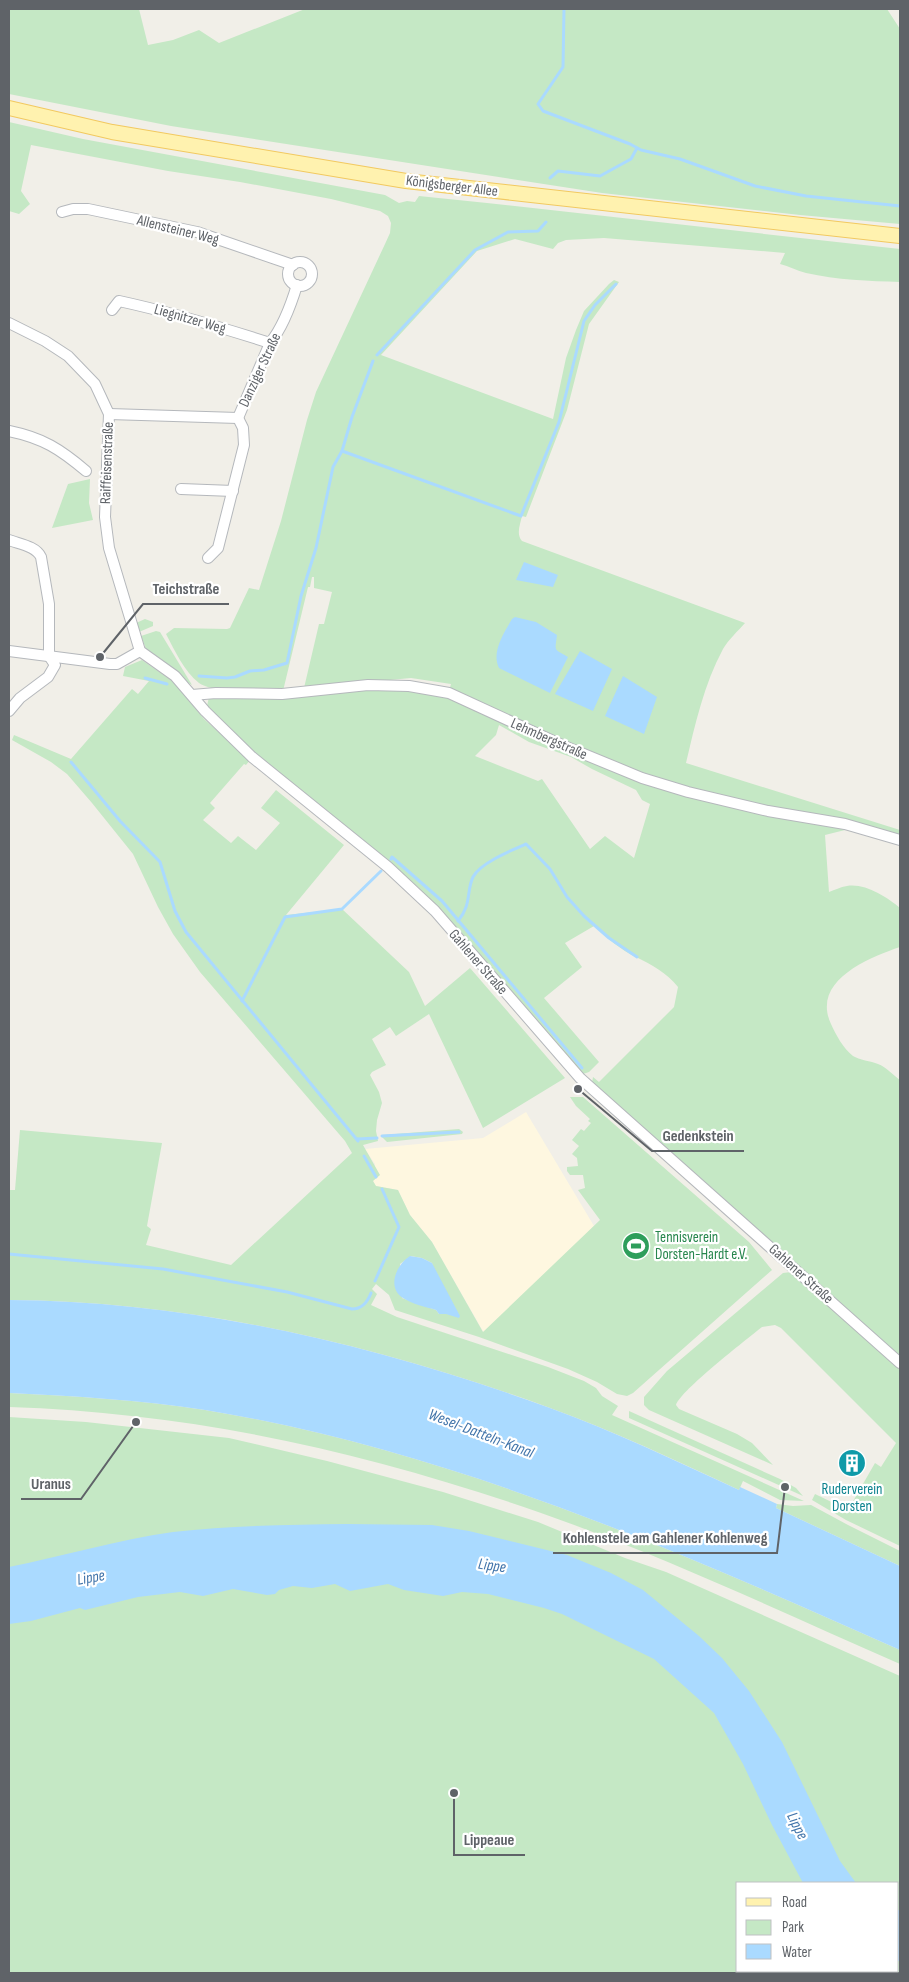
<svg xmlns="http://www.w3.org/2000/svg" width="909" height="1982" viewBox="0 0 909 1982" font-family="'Sofia Sans Condensed',sans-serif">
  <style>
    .commercial { fill: #fef7e0 }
    .green { fill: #c5e8c5; fill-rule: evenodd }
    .water { fill: #aadaff }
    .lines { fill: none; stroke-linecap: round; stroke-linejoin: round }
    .stream { stroke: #aadaff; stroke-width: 3 }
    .minor-casing { stroke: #b5b8bc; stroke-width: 12 }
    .major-casing { stroke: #f2c960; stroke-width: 16 }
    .minor { stroke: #fff; stroke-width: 10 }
    .major { stroke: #fff2af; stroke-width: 14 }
    .labels { text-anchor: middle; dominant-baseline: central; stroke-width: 4.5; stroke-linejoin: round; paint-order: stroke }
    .street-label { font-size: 15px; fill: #5f6368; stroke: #fff }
    .leisure-label { font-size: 15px; fill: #27864d; stroke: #fff; text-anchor: start }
    .culture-label { font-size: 15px; fill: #0d838f; stroke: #fff }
    .water-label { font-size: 16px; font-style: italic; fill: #4174aa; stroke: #fff }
    .leader { fill: none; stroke: #5f6368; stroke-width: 2 }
    .callout-dot { fill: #5f6368; stroke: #fff; stroke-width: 2 }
    .callout-label { font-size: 16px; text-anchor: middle; font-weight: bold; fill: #5f6368; stroke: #fff; stroke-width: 4.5; stroke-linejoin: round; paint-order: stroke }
  </style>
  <rect width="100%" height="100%" fill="#f1efe8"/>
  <path class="commercial" d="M526 1112 594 1226 484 1333 432 1242 410 1215 398 1190 376 1186 373 1181 375 1164 365 1149 483 1138Z"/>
  <g class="green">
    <path d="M9 9H139L148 45 173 40 199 30 219 43 305 9H887L900 29V224L800 215 602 193 171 126 9 94Z"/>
    <path d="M9 122 83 139 385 195 399 203 407 201 415 202 419 196 487 203 900 249V282C869 281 837 280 806 273 797 271 789 266 780 264L785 253 604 238 566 240 558 243 553 249 515 239 477 251 381 355 553 419 566 358 576 330 584 311 609 284 614 280 619 282 589 324 567 410 526 517 522 516C520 525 516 534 522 541L745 623C738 631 728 640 723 649 704 684 695 725 686 763L900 830V837L718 796 641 774 449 691 451 684 411 678 304 688 319 624H324L332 592 314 588V577H312L310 587H308L283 691C263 690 214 694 199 683 184 671 175 651 166 634L174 628 227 629 230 628 249 588 259 590 281 521 307 420 316 392 385 244 390 233 391 223 388 216 380 211 331 199 240 182 168 171 31 145 21 191 30 204 19 214 9 211Z"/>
    <path d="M90 479 89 503 93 520 52 528 68 484Z"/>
    <path d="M145 619 153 622V626L139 632 136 623Z"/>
    <path d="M156 631 160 632 192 685 185 681 146 649 141 636Z"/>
    <path d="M142 660 175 683 204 719 250 760 246 765 244 764 210 803 215 808 203 820 231 843 238 836 256 850 280 823 261 808 276 790 344 845 286 915 342 909 409 972 425 1006 470 968 565 1078 483 1128 429 1014 396 1036 390 1027 372 1039 386 1065 372 1072 370 1075 379 1092 382 1103 377 1120 376 1131 378 1141 363 1145 380 1175 373 1181 376 1186 398 1190 410 1215 432 1242 483 1332 600 1220 578 1190 585 1188 583 1175H570L567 1171V1167L578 1166 577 1158 572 1154 579 1146 572 1140 581 1129 584 1131 591 1123 588 1121 590 1119 576 1106 570 1097H583L749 1242 772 1270 633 1393 627 1396 617 1394 597 1382 568 1369 479 1337 395 1310 389 1295 376 1284 372 1289 377 1294 371 1305 397 1317 548 1367 584 1381 596 1388 602 1396 618 1406 612 1415 804 1501 780 1500 743 1481 739 1490C677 1461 614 1431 550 1408 378 1345 193 1301 9 1300V1190H15L20 1130 162 1143 147 1226 151 1229 146 1245 231 1265 352 1153 345 1141 200 972 173 934 158 907 133 854 92 803 67 774 51 762 12 740 14 735 71 759 132 689 138 694 149 681 123 676 125 667ZM411 1256 422 1258 432 1263 446 1314H439L436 1310 402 1298 400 1264Z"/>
    <path d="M398 688 446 697 720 803 820 825 849 829 825 835 829 892C835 890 840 887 847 886 865 883 887 897 900 908V947C868 958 811 981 831 1024 836 1035 843 1048 853 1056 859 1060 871 1061 878 1064 886 1067 893 1075 900 1080V1357L592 1083 593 1077 599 1082 674 1007 678 987C667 973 652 965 636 957 621 950 607 938 594 926L565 943 582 967 544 998 599 1062 589 1072 583 1074 461 932 418 887 250 749 207 706 209 697ZM499 725 529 742 571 757 592 769 636 790 642 800 650 804 634 858 605 836 590 849 542 779 538 781 475 756 496 735Z"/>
    <path d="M459 1129 463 1132 462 1134 387 1142 382 1137V1135Z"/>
    <path d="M791 1272 900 1370V1546L846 1520 812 1500 815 1494 848 1510 875 1463 881 1467 896 1443 781 1328 775 1325 762 1327C746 1340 681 1390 676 1405L679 1409 737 1434 752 1443 773 1465 649 1410 644 1405V1397L667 1371 783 1273Z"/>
    <path d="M9 1393C74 1396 140 1400 205 1410 449 1450 676 1550 900 1650V1664C781 1612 664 1556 541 1513 367 1452 194 1413 9 1407Z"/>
    <path d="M629 1411 780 1479 796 1488 803 1496 629 1418Z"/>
    <path d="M9 1417 86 1422 229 1438 327 1461 443 1492 538 1522 625 1558 666 1572 900 1676V1973H9ZM738 1883H898V1971H738Z"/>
    <path d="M777 1504 793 1506 811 1505 848 1525 900 1551V1566L776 1508Z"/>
  </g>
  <g class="water">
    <path d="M524 562 558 575 553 587 516 580Z"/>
    <path d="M515 617 536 622 557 635C555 652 553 648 568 657L550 693 499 668C491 652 504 633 512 619Z"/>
    <path d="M580 651 612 669 593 711 555 694Z"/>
    <path d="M623 676 657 697 644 734 605 716Z"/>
    <path d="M410 1256 422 1258 432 1263 460 1316 459 1318 446 1314H439L436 1310C426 1307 412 1304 403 1298 386 1287 397 1264 410 1256Z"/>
    <path d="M9 1300C193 1301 377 1345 550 1408 614 1431 676 1461 739 1490L740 1487 777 1504 776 1508 900 1566V1650C676 1550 449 1450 205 1410 140 1400 74 1396 9 1393Z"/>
    <path d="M347 1524 432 1525 469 1531 567 1555 611 1573 643 1590 699 1636 722 1658 749 1691 782 1742 840 1861 856 1883H803L772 1825 743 1764 714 1713 654 1659 562 1614 544 1608 488 1594 462 1592 443 1596 404 1590 388 1584 350 1591 335 1584 312 1588 293 1586 279 1590 275 1594 267 1595 233 1589 203 1596 180 1592 138 1597 85 1610 80 1608 31 1621 9 1624V1567C63 1556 117 1540 173 1532 230 1525 289 1525 347 1524Z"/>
    <path d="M898 1910 900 1911V1961H898Z"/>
  </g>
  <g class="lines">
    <g class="stream">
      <path d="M564 9 563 67 538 104 543 111 630 144 641 150 680 159 755 186 806 196 900 206"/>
      <path d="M550 178 558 171 600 176 631 159 637 148"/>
      <path d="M377 355 475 250 508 232 538 231 546 222"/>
      <path d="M342 451 521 516 559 422 584 321 595 305 616 284"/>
      <path d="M199 676 227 678 235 677 250 671 264 670 287 663 301 596 316 548 333 467 342 451 352 417 373 361"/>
      <path d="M145 678 167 684"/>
      <path d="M71 762 120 821 160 862 175 911 186 932 358 1141"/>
      <path d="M391 859 392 857 442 901 582 1068"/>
      <path d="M458 921C472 904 466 892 473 877 480 863 512 850 526 844L550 869 567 897 584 916 609 938 637 957"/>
      <path d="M242 1001 285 917 342 909 381 871"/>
      <path d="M382 1136 459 1132"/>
      <path d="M357 1139 377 1138"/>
      <path d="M364 1156 376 1177"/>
      <path d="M9 1254 163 1269 287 1292 352 1309C362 1309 368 1301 371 1293"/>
      <path d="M375 1281 399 1227 382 1189"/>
    </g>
    <g class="minor-casing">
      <g id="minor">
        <path d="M62 212 73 209H88L197 232 293 265"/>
        <circle cx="300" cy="274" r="12"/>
        <path d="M112 310 119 301C170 312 220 327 270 343"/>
        <path d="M9 323 45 341 68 356 95 384 109 414 105 517 109 548 140 651 175 676 205 711 252 757 388 867 435 911 580 1078 900 1363"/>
        <path d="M109 414 238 418 270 343C283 327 291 305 297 285"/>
        <path d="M9 431C43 438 60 449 86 471"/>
        <path d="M181 489 233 491"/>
        <path d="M9 540C19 544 36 546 41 557L49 604V656L55 665 48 677 20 698 9 711"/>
        <path d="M208 558 218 548 244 445 243 428 238 418"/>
        <path d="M9 651 110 664H117L140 651"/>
        <path d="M192 695 216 693 282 694 368 685 409 686 449 693 562 745 642 778 688 792 768 811 845 824 900 840"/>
      </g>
    </g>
    <g class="major-casing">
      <path id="major" d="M9 108 112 132 406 181 900 236"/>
    </g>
    <use href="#minor" class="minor"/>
    <use href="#major" class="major"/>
  </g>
  <defs>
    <g id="stadium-disc" transform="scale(1.4375)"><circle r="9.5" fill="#2e9e5b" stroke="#fff"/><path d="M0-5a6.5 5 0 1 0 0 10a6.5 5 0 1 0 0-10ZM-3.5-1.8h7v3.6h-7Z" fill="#fff"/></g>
    <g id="building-disc" transform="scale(1.4375)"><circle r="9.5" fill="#0f9aa8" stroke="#fff"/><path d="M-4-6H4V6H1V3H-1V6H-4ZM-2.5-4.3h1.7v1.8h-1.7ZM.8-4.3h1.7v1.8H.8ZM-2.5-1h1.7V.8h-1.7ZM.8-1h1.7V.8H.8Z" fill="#fff"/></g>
  </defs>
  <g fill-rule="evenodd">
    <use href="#stadium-disc" x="636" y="1246"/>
    <use href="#building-disc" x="852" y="1463"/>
  </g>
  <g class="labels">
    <g class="street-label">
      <text transform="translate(452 186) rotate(7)">Königsberger Allee</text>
      <text transform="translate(178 230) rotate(14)">Allensteiner Weg</text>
      <text transform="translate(190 319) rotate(16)">Liegnitzer Weg</text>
      <text transform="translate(260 370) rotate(-65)">Danziger Straße</text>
      <text transform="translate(107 463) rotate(-88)">Raiffeisenstraße</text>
      <text transform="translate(549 739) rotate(24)">Lehmbergstraße</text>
      <text transform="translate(478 962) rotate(49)">Gahlener Straße</text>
      <text transform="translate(801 1274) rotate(42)">Gahlener Straße</text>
    </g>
    <g class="leisure-label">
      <text x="655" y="1237">Tennisverein<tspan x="655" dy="17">Dorsten-Hardt e.V.</tspan></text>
    </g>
    <g class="culture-label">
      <text x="852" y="1489">Ruderverein<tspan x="852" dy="17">Dorsten</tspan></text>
    </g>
    <g class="water-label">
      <text transform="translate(481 1434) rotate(21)">Wesel-Datteln-Kanal</text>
      <text transform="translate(492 1566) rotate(8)">Lippe</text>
      <text transform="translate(91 1578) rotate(-10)">Lippe</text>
      <text transform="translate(797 1826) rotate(63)">Lippe</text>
    </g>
  </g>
  <path class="leader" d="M100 657L143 604H229M578 1089L652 1151H744M136 1422L81 1499H21M785 1487L777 1553H553M454 1793L454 1855H525"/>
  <g class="callout-dot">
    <circle cx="100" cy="657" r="5"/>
    <circle cx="578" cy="1089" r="5"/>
    <circle cx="136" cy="1422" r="5"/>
    <circle cx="785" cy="1487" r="5"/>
    <circle cx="454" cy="1793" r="5"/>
  </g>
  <g class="callout-label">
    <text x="186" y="594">Teichstraße</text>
    <text x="698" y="1141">Gedenkstein</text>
    <text x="51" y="1489">Uranus</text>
    <text x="665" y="1543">Kohlenstele am Gahlener Kohlenweg</text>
    <text x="489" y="1845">Lippeaue</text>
  </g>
  <rect width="909" height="1982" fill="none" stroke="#5f6368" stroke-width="20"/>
  <rect x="736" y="1882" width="162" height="90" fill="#ffffff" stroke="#bfc1c3"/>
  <rect x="746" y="1898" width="25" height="8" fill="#fff2af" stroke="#bfc1c3"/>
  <text x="782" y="1907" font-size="15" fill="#5f6368">Road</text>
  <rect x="746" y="1920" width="25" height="15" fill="#c5e8c5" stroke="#bfc1c3"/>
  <text x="782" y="1932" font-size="15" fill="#5f6368">Park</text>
  <rect x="746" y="1944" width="25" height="15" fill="#aadaff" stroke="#bfc1c3"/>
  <text x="782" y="1957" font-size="15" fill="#5f6368">Water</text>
</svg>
